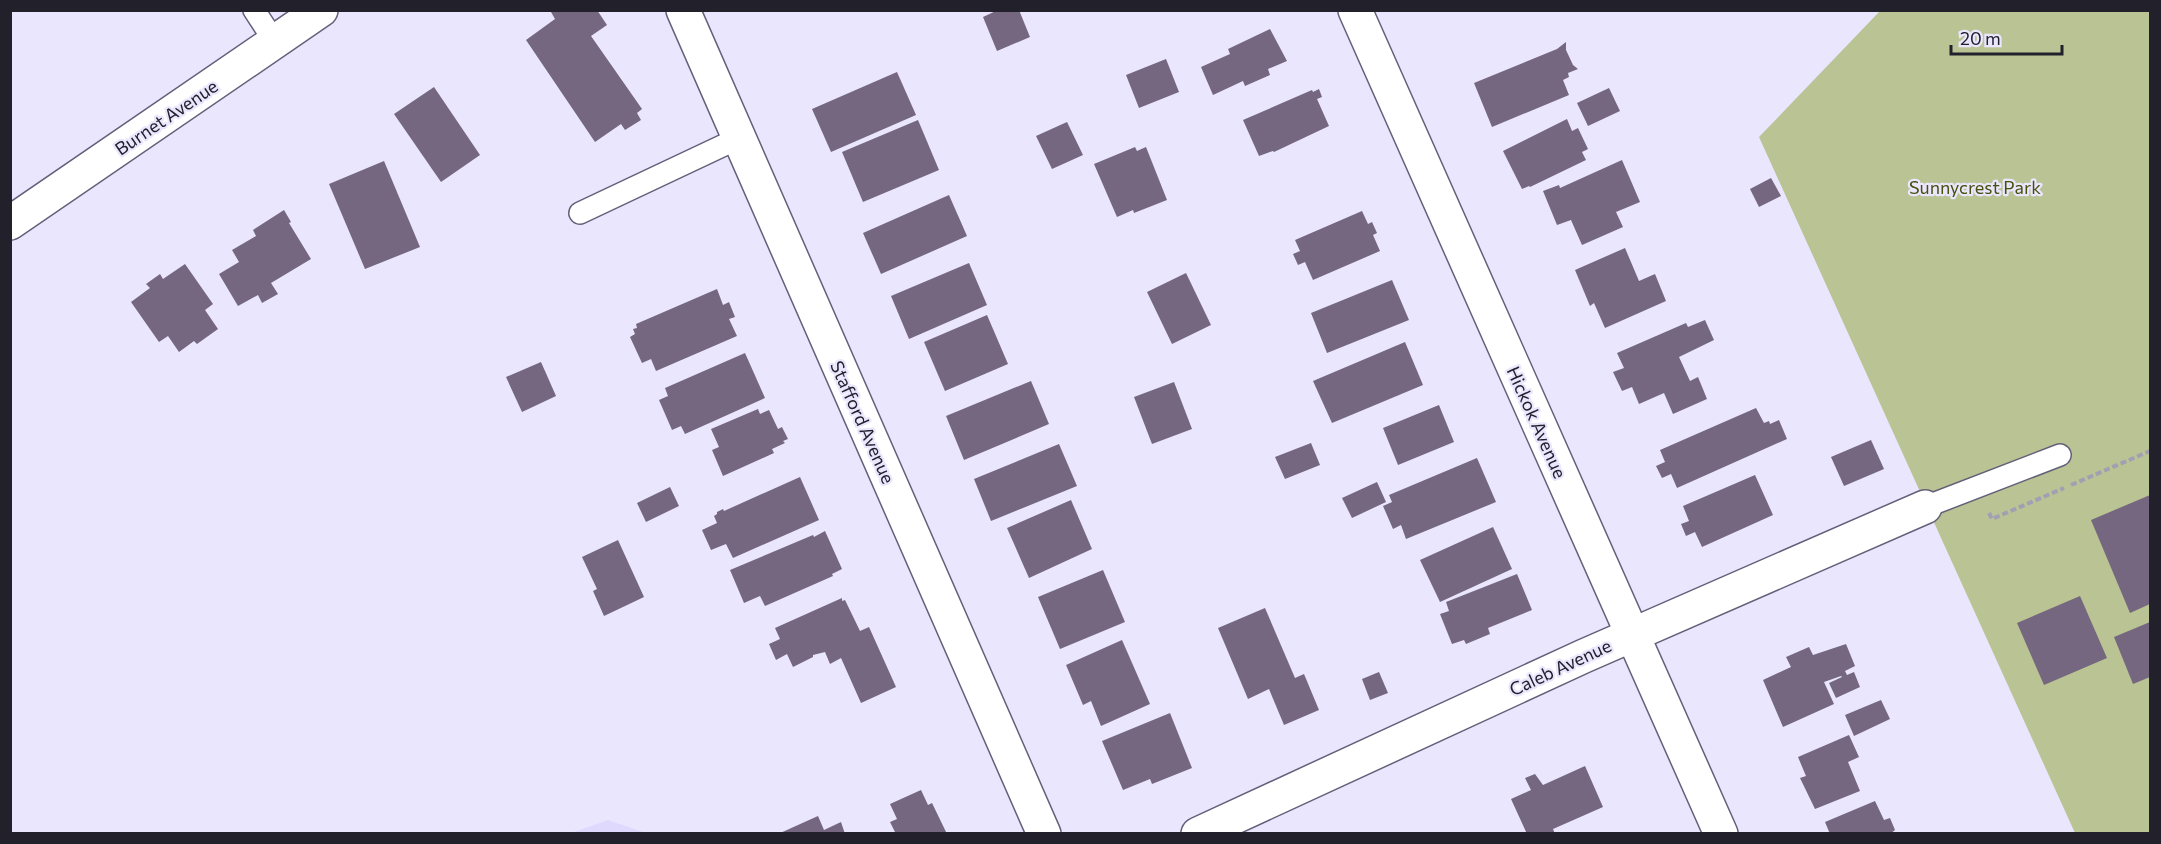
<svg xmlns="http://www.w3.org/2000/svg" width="2161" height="844" viewBox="0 0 2161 844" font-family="Commissioner,sans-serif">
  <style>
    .built { fill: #dfd9fe }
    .green { fill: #b9c394 }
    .building { fill: #74677f }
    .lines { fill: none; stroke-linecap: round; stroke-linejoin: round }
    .lane-casing { stroke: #646079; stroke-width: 24 }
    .street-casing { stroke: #646079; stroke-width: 36 }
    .secondary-casing { stroke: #646079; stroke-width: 36 }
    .path { stroke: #a39fb3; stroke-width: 4; stroke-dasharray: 6 3; stroke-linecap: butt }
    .lane { stroke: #fff; stroke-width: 21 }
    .street { stroke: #fff; stroke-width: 33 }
    .secondary { stroke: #fff; stroke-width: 33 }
    .labels { text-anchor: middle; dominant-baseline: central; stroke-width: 4.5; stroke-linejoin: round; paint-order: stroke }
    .street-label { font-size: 18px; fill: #22202b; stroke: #eae6fe }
    .park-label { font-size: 18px; fill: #47500b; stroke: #eae6fe }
  </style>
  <rect width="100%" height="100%" fill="#eae6fe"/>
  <path class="built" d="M608 820 646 833H571Z"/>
  <path class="green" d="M1880 11H2150V833H2075L1759 137Z"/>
  <g class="building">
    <path d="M553 10H597L607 25 591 36 642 109 637 113 641 120 625 130 621 124 595 142 526 40 555 19 551 12Z"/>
    <path d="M998 10H1019L1030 37 997 51 983 17Z"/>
    <path d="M1270 29 1287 61 1268 69 1270 75 1245 86 1243 81 1213 95 1201 67 1230 54 1228 49Z"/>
    <path d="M1566 42V50L1573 65 1578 69 1568 73 1569 77 1563 80 1569 95 1492 127 1474 83 1557 49Z"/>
    <path d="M1166 59 1179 92 1139 108 1126 75Z"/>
    <path d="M897 72 916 115 831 152 812 109Z"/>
    <path d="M434 87 480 155 441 182 394 114Z"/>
    <path d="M1609 88 1620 111 1588 126 1577 103Z"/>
    <path d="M1319 89 1322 97 1317 99 1329 126 1274 152 1273 151 1259 156 1243 120 1312 90 1313 92Z"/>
    <path d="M1567 119 1572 131 1578 128 1588 149 1582 152 1586 160 1530 187 1529 186 1522 189 1503 151Z"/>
    <path d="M918 120 939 170 863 202 842 152Z"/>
    <path d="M1067 122 1083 155 1052 169 1036 136Z"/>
    <path d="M1135 147 1137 151 1146 147 1167 200 1134 213 1133 210 1117 217 1094 164Z"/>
    <path d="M1622 160 1640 202 1616 212 1623 227 1582 245 1571 220 1557 225 1543 191 1559 185 1560 188Z"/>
    <path d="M384 161 420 247 365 269 329 184Z"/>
    <path d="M1771 178 1781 196 1759 207 1750 189Z"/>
    <path d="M949 195 967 236 881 274 863 233Z"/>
    <path d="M284 210 291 222 289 223 311 259 271 283 278 294 262 303 258 295 238 306 219 274 239 262 232 250 256 236 253 230Z"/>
    <path d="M1362 211 1368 224 1372 222 1377 233 1373 235 1380 251 1313 280 1305 262 1298 265 1293 254 1300 251 1295 240Z"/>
    <path d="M1625 248 1639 281 1655 274 1666 301 1605 328 1594 303 1590 306 1575 270Z"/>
    <path d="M969 263 987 305 909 339 891 296Z"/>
    <path d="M185 264 213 304 205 310 218 329 197 344 194 341 179 352 168 336 159 342 131 302 150 288 146 284 160 274 163 279Z"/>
    <path d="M1186 273 1211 325 1172 344 1147 292Z"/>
    <path d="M1392 280 1409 320 1327 353 1311 313Z"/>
    <path d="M717 289 723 305 729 302 735 317 729 319 737 336 656 371 651 359 642 363 630 337 635 334 633 329 637 328 636 324Z"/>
    <path d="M987 315 1008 364 945 391 924 342Z"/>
    <path d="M1705 320 1714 340 1679 357 1690 381 1698 377 1707 399 1673 414 1664 393 1639 404 1632 387 1622 391 1613 372 1624 368 1617 353 1686 323 1688 327Z"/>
    <path d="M1405 342 1423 385 1332 423 1313 381Z"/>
    <path d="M745 353 765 398 685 434 681 426 672 430 659 400 668 396 665 388Z"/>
    <path d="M541 362 556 396 522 412 506 377Z"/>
    <path d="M1031 381 1049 424 964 460 946 416Z"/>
    <path d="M1174 382 1192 429 1152 444 1134 397Z"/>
    <path d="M1439 405 1454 442 1398 465 1383 428Z"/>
    <path d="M1756 408 1764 423 1769 421 1770 424 1779 420 1787 439 1677 488 1671 474 1662 478 1656 466 1665 462 1660 450Z"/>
    <path d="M758 409 760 414 769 410 778 429 782 427 788 439 783 441 785 443 772 449 774 453 723 476 712 450 719 447 711 429Z"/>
    <path d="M1871 440 1884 469 1844 486 1831 457Z"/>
    <path d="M1311 443 1320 465 1285 479 1275 457Z"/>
    <path d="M1059 444 1077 486 991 521 974 479Z"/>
    <path d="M1477 458 1496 502 1406 539 1401 525 1393 529 1383 506 1392 502 1389 495Z"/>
    <path d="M1755 475 1773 515 1702 547 1695 532 1686 536 1681 524 1689 521 1683 506Z"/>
    <path d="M800 477 819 520 733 558 726 544 711 550 702 530 717 523 714 516 717 514V512L723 509 724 511Z"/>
    <path d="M1377 482 1386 502 1352 518 1342 498Z"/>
    <path d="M670 487 679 506 646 522 637 503Z"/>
    <path d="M2150 495V604L2130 613 2091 520Z"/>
    <path d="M1071 500 1092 549 1029 578 1007 528Z"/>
    <path d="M1493 527 1512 569 1440 602 1420 560Z"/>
    <path d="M825 531 842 569 832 574 833 576 765 606 760 596 744 603 730 570 813 535 814 537Z"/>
    <path d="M618 540 644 597 604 616 593 591 597 589 582 557Z"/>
    <path d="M1103 570 1125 622 1060 649 1038 597Z"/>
    <path d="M1517 574 1532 610 1488 628 1490 634 1466 644 1464 640 1452 644 1440 614 1449 611 1446 602Z"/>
    <path d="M2080 596 2107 658 2044 685 2017 623Z"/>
    <path d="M842 598V601L845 600 860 631 869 627 896 687 861 703 841 658 830 664 825 652 813 655V657L793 667 787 654 776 660 769 644 780 639 775 628Z"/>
    <path d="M1265 608 1295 678 1304 674 1319 710 1284 725 1269 689 1248 699 1218 628Z"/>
    <path d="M2150 622V677L2133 684 2114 637Z"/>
    <path d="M1122 640 1150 704 1101 726 1091 701 1083 705 1066 665Z"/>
    <path d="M1846 644 1855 666 1845 671 1847 675 1854 672 1860 687 1836 698 1829 683 1842 677 1841 676 1824 682 1834 704 1783 727 1763 680 1791 667 1786 657 1809 647 1813 655Z"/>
    <path d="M1379 672 1388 693 1370 700 1362 679Z"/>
    <path d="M1881 700 1890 719 1854 736 1845 715Z"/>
    <path d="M1170 713 1192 768 1152 784 1150 779 1123 790 1102 741Z"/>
    <path d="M1849 735 1859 757 1848 762 1860 791 1815 809 1800 778 1806 776 1798 757Z"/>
    <path d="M1585 766 1603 807 1553 829 1555 834 1547 832 1527 834 1511 799 1531 790 1525 778 1535 774 1543 785Z"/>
    <path d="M921 790 928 805 932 803 947 834H896L890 822 897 819 890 804Z"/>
    <path d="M1875 801 1884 820 1890 818 1895 830 1890 834H1830L1825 822Z"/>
    <path d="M818 816 824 830 841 822 845 834H778Z"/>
  </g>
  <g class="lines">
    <g class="lane-casing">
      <g id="lane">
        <path d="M254 10 275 42"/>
        <path d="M580 213 739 138"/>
        <path d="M1925 507 2060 455"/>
      </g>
    </g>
    <g class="street-casing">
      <g id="street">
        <path d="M683 10 1044 834"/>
        <path d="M1198 834 1584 656 1925 507"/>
      </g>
    </g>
    <g class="secondary-casing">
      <g id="secondary">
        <path d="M1355 10 1721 834"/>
        <path d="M10 223 321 10"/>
      </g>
    </g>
    <g class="path">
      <path d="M2071 485 2150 451"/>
      <path d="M1989 513 1992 519 2064 488"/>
    </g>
    <use href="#lane" class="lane"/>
    <use href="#street" class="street"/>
    <use href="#secondary" class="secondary"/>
  </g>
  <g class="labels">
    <g class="street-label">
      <text transform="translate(166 117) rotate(-34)">Burnet Avenue</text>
      <text transform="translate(863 422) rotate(66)">Stafford Avenue</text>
      <text transform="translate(1537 422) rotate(66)">Hickok Avenue</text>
      <text transform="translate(1560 667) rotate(-25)">Caleb Avenue</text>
    </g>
    <g class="park-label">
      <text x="1975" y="187">Sunnycrest Park</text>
    </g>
  </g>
  <rect width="2161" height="844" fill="none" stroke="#22202b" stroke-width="24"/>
  <path d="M1951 45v9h111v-9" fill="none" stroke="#22202b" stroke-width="3"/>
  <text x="1960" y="45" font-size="18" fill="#22202b" stroke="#eae6fe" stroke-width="4.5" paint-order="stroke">20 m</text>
</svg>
